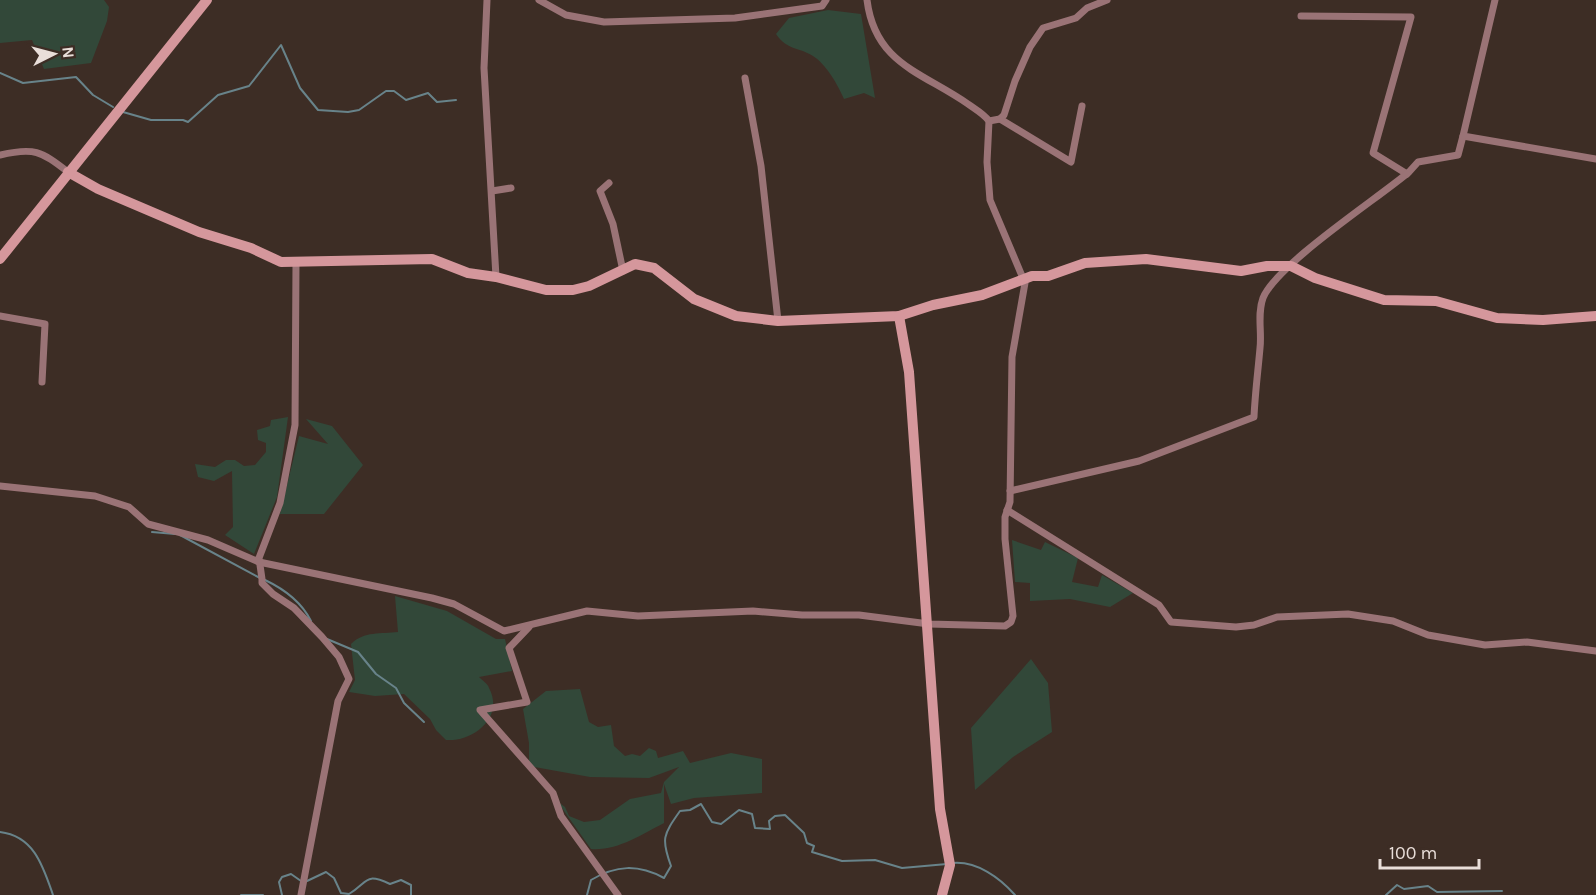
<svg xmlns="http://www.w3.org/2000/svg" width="1596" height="895" viewBox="0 0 1596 895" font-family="Karla,sans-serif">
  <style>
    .green { fill: #324839 }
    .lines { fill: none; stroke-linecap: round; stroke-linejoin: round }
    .stream { stroke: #68838a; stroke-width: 2 }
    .street { stroke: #9a7376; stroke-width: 7 }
    .secondary { stroke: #d5979c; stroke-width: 10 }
  </style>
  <rect width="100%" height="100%" fill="#3d2d25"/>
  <g class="green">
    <path d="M0 0H104L109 7 107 21 91 63 44 69 32 40 0 43Z"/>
    <path d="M828 10 861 14 875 98 864 93 844 99C838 85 826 64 813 56 797 46 788 51 776 34L789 18Z"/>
    <path d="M288 417 277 497 254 554 225 535 233 527 232 471 214 481 198 477 195 464 215 467 226 460H235L244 466 255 465 266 452V443L258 440 257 430 270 426 271 420Z"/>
    <path d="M306 419 332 426 363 465 324 514H280L299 436 328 444Z"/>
    <path d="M1012 540 1041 550 1045 542 1078 558 1072 582 1098 587 1102 575 1133 593 1110 607 1070 599 1030 601V583L1015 582Z"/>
    <path d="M395 596 447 611 496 639H505L512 671 479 677C482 680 488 684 489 688 505 718 472 742 446 740L436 730 430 719 404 694 375 696 349 692 355 680 351 644C364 631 381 634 398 632Z"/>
    <path d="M1031 659 1048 683 1052 732 1013 757 975 790 971 728Z"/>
    <path d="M580 689 589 722 598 727 611 725 614 746 625 756 632 754 640 756 649 748 656 751 658 758 683 751 690 763 731 753 762 759V793L694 798 671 804 664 784V823C641 835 617 851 591 849L557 801 565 807 569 816 584 822 600 820 630 799 661 793 664 782 679 767 649 778 590 777 529 766V743L523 709 546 691Z"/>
  </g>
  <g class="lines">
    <g class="stream">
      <path d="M0 73 23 83 76 77 93 95 113 107"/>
      <path d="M123 112 151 120H183L188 122 218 95 249 86 281 45 300 88 318 110 348 112 359 110 386 91H394L406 100 428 93 437 102 456 100"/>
      <path d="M152 532 175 534"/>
      <path d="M180 535 260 578"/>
      <path d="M265 580C284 589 302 603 311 621"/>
      <path d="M327 639 358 652 376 674 396 688 404 703 424 722"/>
      <path d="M0 832C34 836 43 866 53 895"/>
      <path d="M953 863C977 861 1000 878 1015 895"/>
      <path d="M307 881 326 872 334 878 341 893 349 894C369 882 364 872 390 884L401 880 411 885V895"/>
      <path d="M241 895H263"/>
      <path d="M282 895 279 882 282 877 291 874 301 881"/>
      <path d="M587 895 591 880C616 865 638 864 664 878L671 866C661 839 663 835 680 811L690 810 701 804 712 822 721 824 739 810 752 814 755 828 770 829 769 821 775 816 785 815 804 833 807 843 814 846 812 852 842 861 875 860 902 868 947 864"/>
      <path d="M1386 895 1397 885 1404 889 1428 886 1437 892 1502 891"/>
    </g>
    <g class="street">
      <path d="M487 0 484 68 496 277"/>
      <path d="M539 0 566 15 604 22 735 18 822 6 826 0"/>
      <path d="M1495 0 1463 136 1596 159"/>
      <path d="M1301 16 1411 17 1373 153 1407 174"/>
      <path d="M745 78 761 166 778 321"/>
      <path d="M1000 119 1071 162 1082 106"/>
      <path d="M989 121 1000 119 1004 115 1015 81 1030 47 1043 28 1076 18 1087 8 1107 0"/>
      <path d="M0 155C34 147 41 151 68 172"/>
      <path d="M609 183 600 191 613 224 623 271"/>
      <path d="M492 191 511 188"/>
      <path d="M296 263 295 425 280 503 259 558 262 579V583L273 594 294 608 322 637 339 657 349 679 338 701 301 895"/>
      <path d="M0 316 45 324 42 382"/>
      <path d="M0 486 95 496 129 507 148 524 208 540 259 562 432 598 454 604 504 631 587 611 638 616 753 611 802 615H859L929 624 1005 626 1011 622 1013 616 1005 539V517L1010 502 1012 357 1025 283 990 200 987 162 989 121C984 114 975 109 968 104 922 72 875 64 867 0"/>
      <path d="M1010 491 1139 461 1254 417C1255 394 1258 371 1260 348 1262 332 1257 314 1263 298 1277 264 1377 199 1409 172L1418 162 1458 155 1463 136"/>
      <path d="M1007 510 1159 605 1171 622 1236 627 1254 625 1277 617 1348 614 1393 621 1428 635 1485 645 1527 642 1596 651"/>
      <path d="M529 627 509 648 527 702 480 710 553 793 561 816 618 895"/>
    </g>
    <g class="secondary">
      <path d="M68 172 98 189 199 232 251 248 281 262 432 259 468 273 496 277 546 290H573L589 286 635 264 654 268 694 299 736 316 778 321 899 316 933 305 982 295 1032 276H1048L1085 263 1146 259 1241 271 1267 266H1291L1315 278 1384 300 1436 301 1497 318 1543 320 1596 316"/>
      <path d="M0 259 207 0"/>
      <path d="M899 316 909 372 940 809 950 865 942 895"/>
    </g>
  </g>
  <g transform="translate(54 54) rotate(84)" stroke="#3d2d25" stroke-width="4.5" paint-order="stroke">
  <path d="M0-4.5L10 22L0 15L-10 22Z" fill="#e9ded9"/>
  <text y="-9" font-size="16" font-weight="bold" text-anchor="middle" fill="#e9ded9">N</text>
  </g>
  <path d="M1380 859v9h99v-9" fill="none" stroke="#e9ded9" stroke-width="3"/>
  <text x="1389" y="859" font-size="18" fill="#e9ded9" stroke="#3d2d25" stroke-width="4.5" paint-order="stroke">100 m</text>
</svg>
